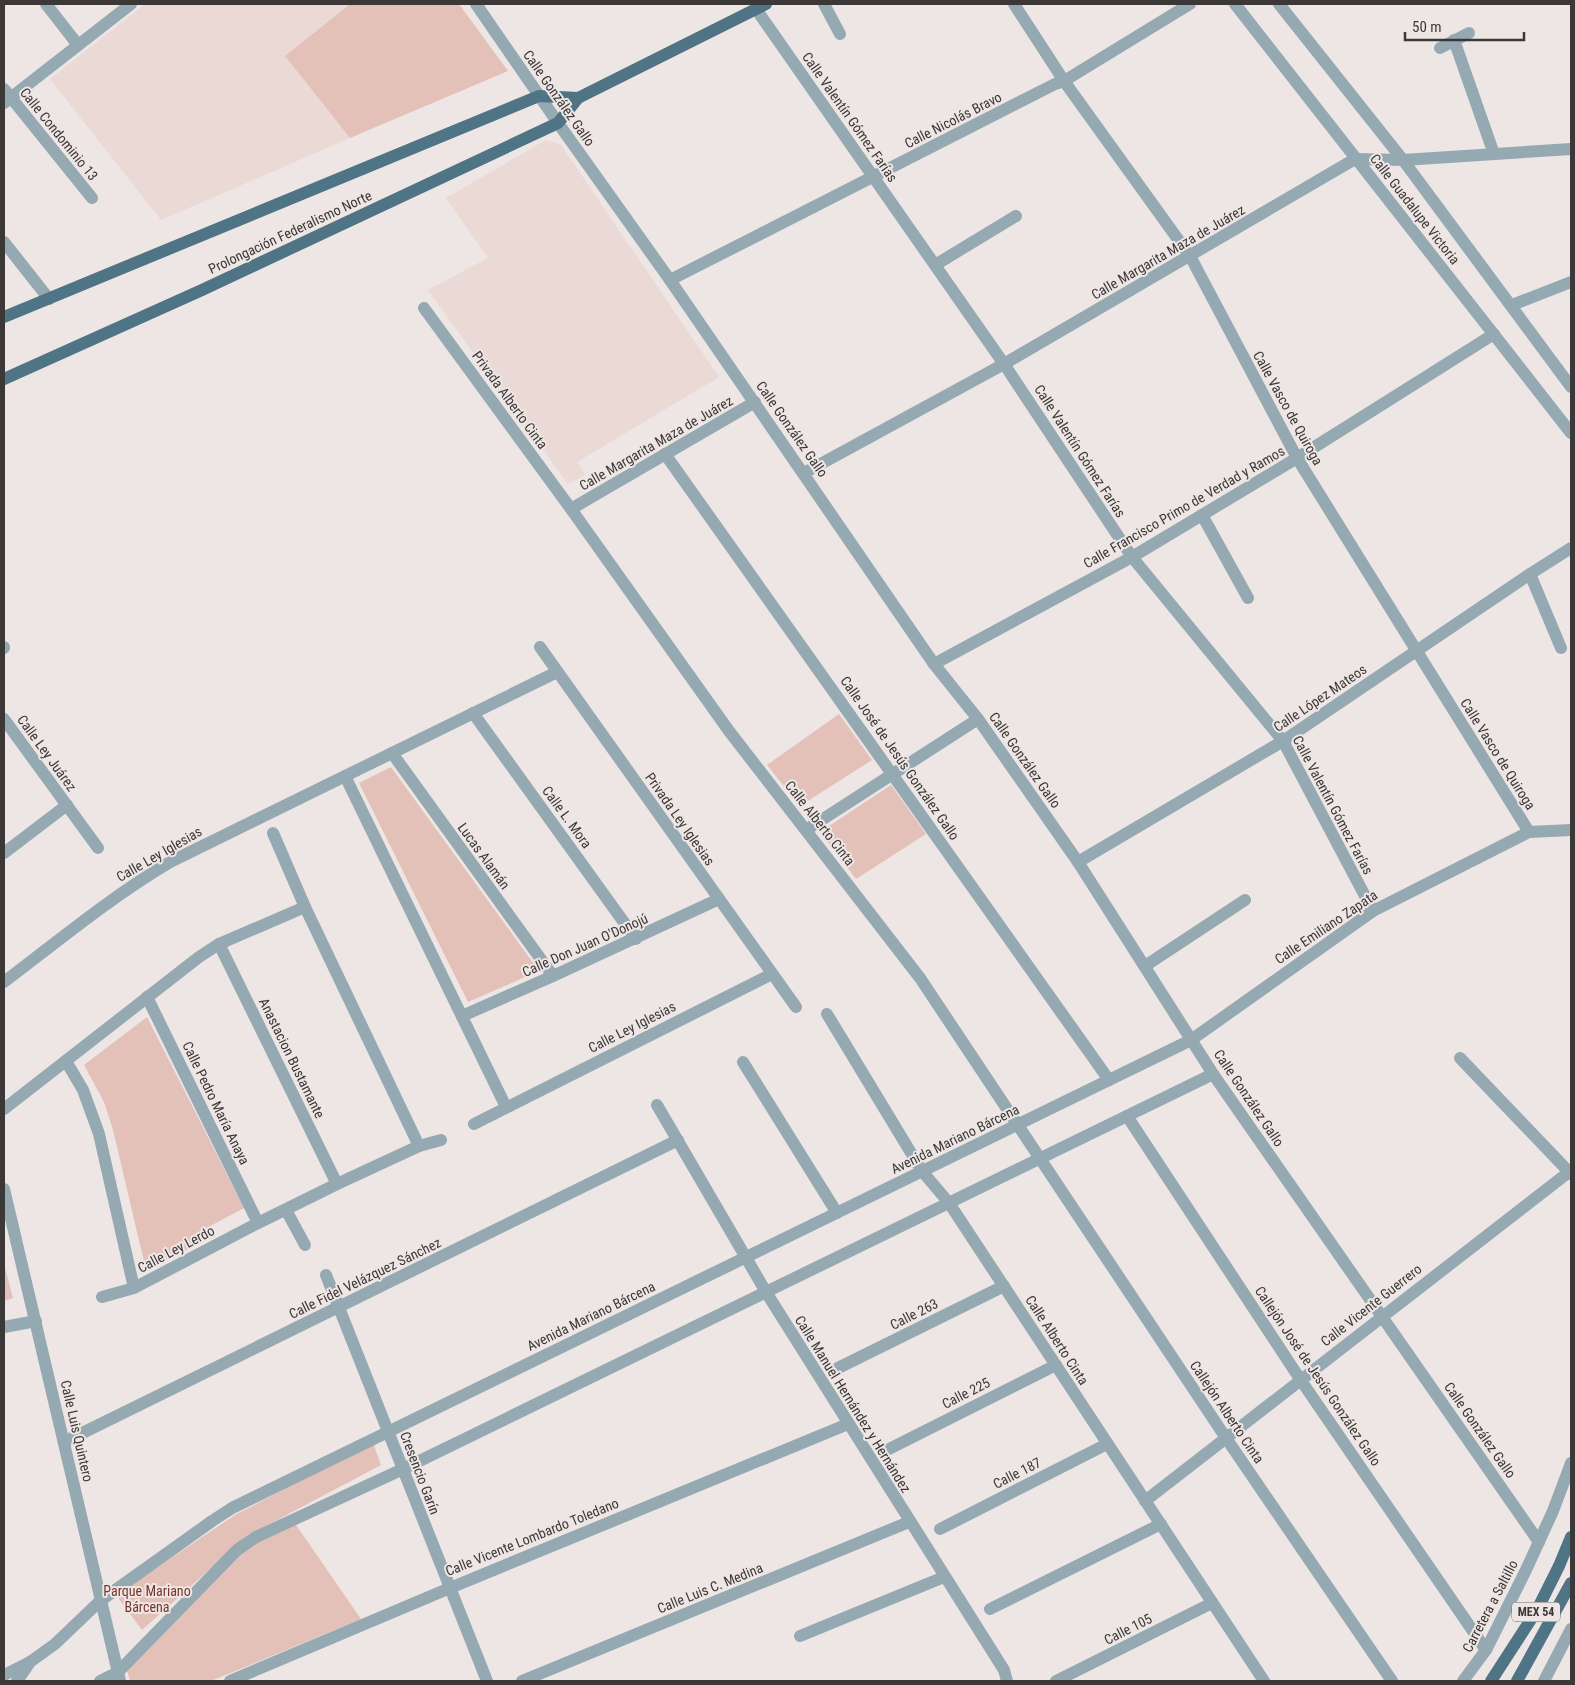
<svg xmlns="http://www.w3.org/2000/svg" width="1575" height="1685" viewBox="0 0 1575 1685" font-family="'Roboto Condensed',sans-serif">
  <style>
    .built { fill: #ead9d5 }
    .green { fill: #e3c1b9 }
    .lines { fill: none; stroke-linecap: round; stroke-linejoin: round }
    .minor { stroke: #95a9b3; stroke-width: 12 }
    .major { stroke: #4e7486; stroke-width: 12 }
    .labels { text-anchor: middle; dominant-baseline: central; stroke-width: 4; stroke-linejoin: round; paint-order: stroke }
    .shield { fill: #eee6e4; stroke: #716c6b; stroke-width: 1 }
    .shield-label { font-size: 12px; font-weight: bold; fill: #3b3837 }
    .street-label { font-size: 14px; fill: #3b3837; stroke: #eee6e4 }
    .park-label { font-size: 14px; fill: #753729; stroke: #eee6e4 }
  </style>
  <rect width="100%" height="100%" fill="#eee6e4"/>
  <g class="built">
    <path d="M145 4H350L285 56 350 138 161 220 50 79Z"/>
    <path d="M546 140 561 145 719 377 577 462 585 475 568 484 428 290 488 258 446 198Z"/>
  </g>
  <g class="green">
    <path d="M350 4H459L508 71 350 138 285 56Z"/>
    <path d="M839 714 872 760 800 806 767 765Z"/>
    <path d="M391 767 539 971 468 1002 359 783Z"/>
    <path d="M891 785 926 834 856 879 820 832Z"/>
    <path d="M147 1017 244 1208 199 1232 202 1242 146 1270 113 1130 104 1102 84 1065Z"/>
    <path d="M4 1264 13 1298 4 1301Z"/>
    <path d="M373 1443 381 1465 247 1536 142 1630 116 1595 235 1515Z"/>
    <path d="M294 1522 361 1619 211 1681H130L127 1671 251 1543Z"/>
  </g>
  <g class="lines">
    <g class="minor">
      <path d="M46 4 78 45"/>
      <path d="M476 4 558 123 670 280 934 664 978 719 1078 862 1213 1074 1539 1542"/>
      <path d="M824 4 840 34"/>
      <path d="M1014 4 1064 81 1190 256 1297 458 1529 832"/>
      <path d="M1235 4 1571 433"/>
      <path d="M1279 4 1403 160 1571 387"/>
      <path d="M756 9 1004 364 1132 557 1283 741 1373 911"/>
      <path d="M1454 40 1494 154"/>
      <path d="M1440 48 1469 33"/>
      <path d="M4 89 92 198"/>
      <path d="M4 103 131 4"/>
      <path d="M4 242 49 299"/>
      <path d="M935 265 1016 216"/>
      <path d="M670 280 1055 84 1064 81 1190 4"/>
      <path d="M1512 305 1571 282"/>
      <path d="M424 308 571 509 729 731 920 978 1226 1438 1392 1681"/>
      <path d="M665 454 1109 1080"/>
      <path d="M804 473 1004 364 1355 159 1403 160 1571 149"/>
      <path d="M571 509 755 402"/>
      <path d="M1202 515 1248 598"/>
      <path d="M1530 574 1561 648"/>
      <path d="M540 647 796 1007"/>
      <path d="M4 648V647"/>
      <path d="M934 664 1132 557 1297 458 1494 334"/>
      <path d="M473 713 636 939"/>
      <path d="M4 719 98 848"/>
      <path d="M392 753 553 976"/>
      <path d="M345 776 506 1107"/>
      <path d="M806 830 978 719"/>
      <path d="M273 833 305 907 419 1146"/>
      <path d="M4 853 67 805"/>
      <path d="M1078 862 1283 741 1530 574 1571 548"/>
      <path d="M219 944 337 1184"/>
      <path d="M1145 966 1245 900"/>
      <path d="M4 982C58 941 111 897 170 862L557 672"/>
      <path d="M147 997 258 1223"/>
      <path d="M827 1014 922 1171 949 1203 1264 1681"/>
      <path d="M462 1016 553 976 719 899"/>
      <path d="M1460 1058 1571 1174"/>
      <path d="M66 1061 83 1090 99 1134 134 1288"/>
      <path d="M743 1062 837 1213"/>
      <path d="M657 1105 766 1292 1004 1670 1007 1681"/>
      <path d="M4 1109 199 957 219 944 305 907"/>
      <path d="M1127 1116 1300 1379 1486 1650"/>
      <path d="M474 1124 772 974"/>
      <path d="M4 1189 120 1681"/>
      <path d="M286 1210 305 1245"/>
      <path d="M326 1275 487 1681"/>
      <path d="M102 1297 134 1288 258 1223 337 1184 419 1146 441 1140"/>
      <path d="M4 1327 36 1321"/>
      <path d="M838 1368 1004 1286"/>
      <path d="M64 1442 678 1140"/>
      <path d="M889 1449 1056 1365"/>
      <path d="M1145 1501 1569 1172"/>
      <path d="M940 1529 1107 1444"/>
      <path d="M990 1609 1161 1524"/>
      <path d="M800 1636 944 1577"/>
      <path d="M4 1675 30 1662 55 1644 100 1601 212 1521 232 1508 1191 1040 1373 911 1529 832 1571 830"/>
      <path d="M17 1681 30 1662"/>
      <path d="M100 1681 118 1672 237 1550 256 1537 403 1469 1213 1074"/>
      <path d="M230 1681 450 1588 848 1424"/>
      <path d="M522 1681 909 1522"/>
      <path d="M1056 1681 1212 1603"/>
      <path d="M1463 1681 1486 1650 1526 1570 1553 1511 1571 1463"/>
      <path d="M1544 1681 1571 1629"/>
    </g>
    <g class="major">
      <path d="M4 317 539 96 578 98"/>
      <path d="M4 379 202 290 558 123 578 98 766 4"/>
      <path d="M1491 1681 1537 1610 1559 1566 1571 1537"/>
      <path d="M1517 1681 1571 1583"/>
    </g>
  </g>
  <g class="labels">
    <rect class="shield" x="1512" y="1602.5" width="48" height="19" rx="4"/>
    <g class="shield-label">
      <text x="1536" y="1612">MEX 54</text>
    </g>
    <g class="street-label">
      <text transform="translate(559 98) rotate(55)">Calle González Gallo</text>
      <text transform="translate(850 117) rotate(55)">Calle Valentín Gómez Farías</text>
      <text transform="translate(953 120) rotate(-27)">Calle Nicolás Bravo</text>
      <text transform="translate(59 134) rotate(51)">Calle Condominio 13</text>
      <text transform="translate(1415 209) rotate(52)">Calle Guadalupe Victoria</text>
      <text transform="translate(290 232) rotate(-25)">Prolongación Federalismo Norte</text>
      <text transform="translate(1168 252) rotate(-30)">Calle Margarita Maza de Juárez</text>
      <text transform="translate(510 400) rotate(54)">Privada Alberto Cinta</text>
      <text transform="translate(1288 408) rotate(61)">Calle Vasco de Quiroga</text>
      <text transform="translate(792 429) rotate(55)">Calle González Gallo</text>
      <text transform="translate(656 443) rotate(-30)">Calle Margarita Maza de Juárez</text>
      <text transform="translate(1080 451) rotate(57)">Calle Valentín Gómez Farías</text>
      <text transform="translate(1184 507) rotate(-30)">Calle Francisco Primo de Verdad y Ramos</text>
      <text transform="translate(1320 698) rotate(-34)">Calle López Mateos</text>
      <text transform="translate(47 753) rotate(54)">Calle Ley Juárez</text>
      <text transform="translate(1498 754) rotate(58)">Calle Vasco de Quiroga</text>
      <text transform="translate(900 758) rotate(55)">Calle José de Jesús González Gallo</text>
      <text transform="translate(1025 760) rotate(55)">Calle González Gallo</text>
      <text transform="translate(1333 805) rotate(62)">Calle Valentín Gómez Farías</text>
      <text transform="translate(567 817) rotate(54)">Calle L. Mora</text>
      <text transform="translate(680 819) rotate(55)">Privada Ley Iglesias</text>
      <text transform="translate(820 823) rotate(52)">Calle Alberto Cinta</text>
      <text transform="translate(159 854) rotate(-30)">Calle Ley Iglesias</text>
      <text transform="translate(484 856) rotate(54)">Lucas Alamán</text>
      <text transform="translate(1326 927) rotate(-34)">Calle Emiliano Zapata</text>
      <text transform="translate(585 945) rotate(-24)">Calle Don Juan O'Donojú</text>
      <text transform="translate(632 1027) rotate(-27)">Calle Ley Iglesias</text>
      <text transform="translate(292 1058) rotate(64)">Anastacion Bustamante</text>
      <text transform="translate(1249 1098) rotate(56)">Calle González Gallo</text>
      <text transform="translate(216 1103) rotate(64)">Calle Pedro María Anaya</text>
      <text transform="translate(955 1139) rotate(-26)">Avenida Mariano Bárcena</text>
      <text transform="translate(176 1249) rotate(-28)">Calle Ley Lerdo</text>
      <text transform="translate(365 1278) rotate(-26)">Calle Fidel Velázquez Sánchez</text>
      <text transform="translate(1371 1305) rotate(-38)">Calle Vicente Guerrero</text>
      <text transform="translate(914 1314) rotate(-27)">Calle 263</text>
      <text transform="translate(591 1316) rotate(-26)">Avenida Mariano Bárcena</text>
      <text transform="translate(1057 1340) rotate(57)">Calle Alberto Cinta</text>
      <text transform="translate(1318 1376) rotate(56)">Callejón José de Jesús González Gallo</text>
      <text transform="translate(966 1393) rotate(-27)">Calle 225</text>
      <text transform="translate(853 1404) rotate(58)">Calle Manuel Hernández y Hernández</text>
      <text transform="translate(1227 1412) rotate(56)">Callejón Alberto Cinta</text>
      <text transform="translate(1480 1430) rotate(55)">Calle González Gallo</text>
      <text transform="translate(77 1431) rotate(77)">Calle Luis Quintero</text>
      <text transform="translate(420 1473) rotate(69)">Cresencio Garín</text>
      <text transform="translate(1017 1473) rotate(-27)">Calle 187</text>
      <text transform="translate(532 1537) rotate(-22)">Calle Vicente Lombardo Toledano</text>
      <text transform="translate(710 1588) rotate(-22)">Calle Luis C. Medina</text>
      <text transform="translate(1490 1606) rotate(-62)">Carretera a Saltillo</text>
      <text transform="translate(1128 1629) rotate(-27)">Calle 105</text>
    </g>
    <g class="park-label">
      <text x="147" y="1591">Parque Mariano<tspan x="147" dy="16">Bárcena</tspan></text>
    </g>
  </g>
  <rect width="1575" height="1685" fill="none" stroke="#3b3837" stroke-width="10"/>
  <path d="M1405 32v8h119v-8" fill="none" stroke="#3b3837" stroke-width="2.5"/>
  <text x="1412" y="32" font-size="15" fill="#3b3837" stroke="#eee6e4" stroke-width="4" paint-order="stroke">50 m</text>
</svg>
